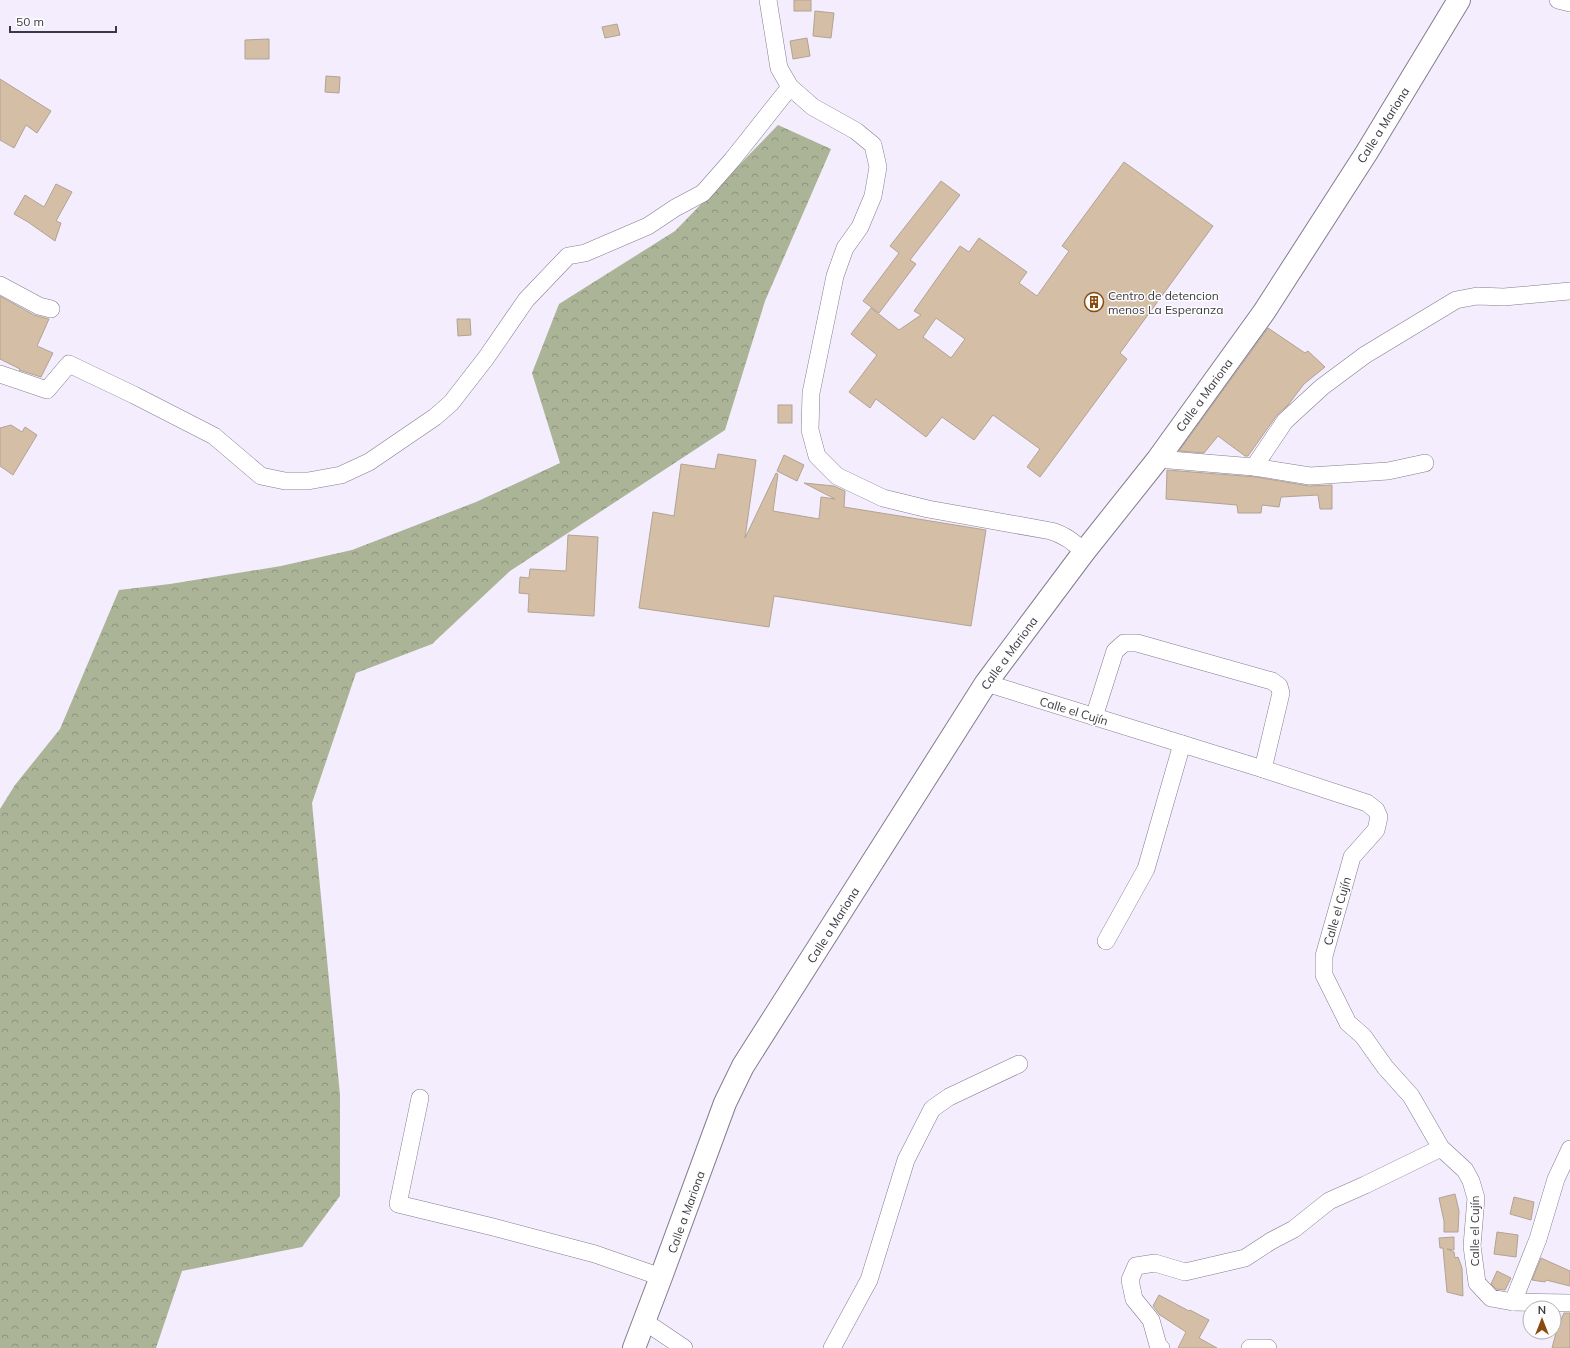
<svg xmlns="http://www.w3.org/2000/svg" width="1570" height="1348" viewBox="0 0 1570 1348" font-family="Mulish,sans-serif">
  <style>
    .forest { fill: url(#forest-crowns) }
    .building { fill: #d4bea6; stroke: #b2a393; fill-rule: evenodd }
    .lines { fill: none; stroke-linecap: round; stroke-linejoin: round }
    .minor-casing { stroke: #847c8e; stroke-width: 18 }
    .secondary-casing { stroke: #847c8e; stroke-width: 24 }
    .minor { stroke: #fff; stroke-width: 17 }
    .secondary { stroke: #fff; stroke-width: 22 }
    .labels { text-anchor: middle; dominant-baseline: central; stroke-width: 3; stroke-linejoin: round; paint-order: stroke }
    .street-label { font-size: 12px; fill: #3c3941; stroke: #fdfdfd }
    .poi-label { font-size: 12px; fill: #3c3941; stroke: #fdfdfd; text-anchor: start }
  </style>
  <defs>
    <pattern id="forest-crowns" width="20" height="18" patternUnits="userSpaceOnUse"><rect width="20" height="18" fill="#abb497"/><path d="M2 6a3 3 0 1 1 6 0M12 15a3 3 0 1 1 6 0" fill="none" stroke="#8c937d"/></pattern>
  </defs>
  <rect width="100%" height="100%" fill="#f3edfd"/>
  <path class="forest" d="M778 125 831 149 765 301 725 430 510 571 432 644 356 673 312 803 340 1095V1196L302 1247 182 1271 156 1348H0V809L15 785 60 729 119 590 170 584 281 566 352 550 476 502 560 463 532 373 559 304 675 231Z"/>
  <g class="building">
    <rect x="794" y="0" width="17" height="11"/>
    <path d="M815 11 834 13 831 38 813 36Z"/>
    <path d="M617 24 620 35 605 38 602 27Z"/>
    <path d="M807 38 810 56 793 59 790 41Z"/>
    <path d="M269 39V59H245V40Z"/>
    <path d="M326 76 340 77 339 93 325 92Z"/>
    <path d="M0 79 51 111 37 133 26 125 14 148 0 140Z"/>
    <path d="M1124 162 1213 226 1120 353 1127 359 1040 477 1027 467 1040 449 993 415 974 440 942 417 926 437 876 399 870 408 849 392 877 355 851 334 871 308 899 330 921 315 914 311 960 246 969 252 979 238 1027 272 1019 283 1037 296 1069 251 1062 246ZM936 318 965 339 951 358 923 337Z"/>
    <path d="M941 181 960 195 910 260 916 264 879 313 863 301 899 253 890 246Z"/>
    <path d="M56 184 72 192 56 221 61 223 55 241 28 222 14 214 25 195 44 207Z"/>
    <path d="M0 296 34 315 49 319 37 346 53 353 41 377 19 370 20 369 0 359Z"/>
    <path d="M457 319H470L471 335 458 336Z"/>
    <path d="M1268 328 1305 353 1308 351 1325 367 1304 384 1288 405 1277 415 1248 456H1245L1218 436 1204 453 1179 451Z"/>
    <rect x="778" y="405" width="14" height="18"/>
    <path d="M11 425 22 432 25 427 37 435 13 475 0 466V428Z"/>
    <path d="M718 454 756 460 745 538 776 473 778 474 773 511 819 519 821 497 835 499 804 483 834 486 845 491 844 507 986 530 971 626 774 596 769 627 639 608 653 512 674 516 681 464 715 469Z"/>
    <path d="M784 455 804 465 797 481 777 471Z"/>
    <path d="M1167 470 1256 477 1309 486 1332 485V509H1320L1318 495 1281 497 1279 507 1262 505 1261 513H1238L1237 505 1166 499Z"/>
    <path d="M568 535 598 537 594 616 528 612 529 594 519 593 520 577 529 578 530 569 566 571Z"/>
    <path d="M1455 1194 1459 1211 1458 1232H1444V1221L1439 1198Z"/>
    <path d="M1514 1197 1534 1202 1531 1220 1510 1214Z"/>
    <path d="M1497 1232 1518 1235 1516 1257 1494 1254Z"/>
    <path d="M1454 1237V1250L1447 1249 1454 1252 1455 1258 1458 1257 1462 1268 1463 1296 1447 1292 1443 1248H1440L1439 1238Z"/>
    <path d="M1541 1258 1570 1271V1286L1546 1280 1545 1282 1532 1280Z"/>
    <path d="M1497 1271 1511 1278 1505 1290 1496 1289 1491 1284Z"/>
    <path d="M1159 1295 1189 1311 1190 1310 1209 1320 1199 1338 1217 1348H1178L1186 1332 1160 1315 1153 1306Z"/>
    <path d="M1564 1313H1570V1348H1552L1557 1329Z"/>
  </g>
  <g class="lines">
    <g class="minor-casing">
      <g id="minor">
        <path d="M768 0 779 68 790 87 813 107 856 131 873 145 878 167 873 196 860 227 845 248 835 276 811 393 810 430 817 456 837 476 883 498 928 509 1051 531C1065 535 1074 542 1084 552"/>
        <path d="M1558 0 1570 3"/>
        <path d="M0 285 39 306 51 309"/>
        <path d="M0 374 47 390 69 364 134 395 214 436 261 476 285 481H308L341 475 369 462 435 417 451 403 486 358 526 300 568 256 585 253 648 226 675 208 703 193 732 160 790 87"/>
        <path d="M1158 459 1254 467 1310 476 1388 471 1425 463"/>
        <path d="M1254 467 1285 421 1322 387 1365 355 1456 300 1477 296 1504 297 1570 291"/>
        <path d="M986 683 1263 769 1367 803 1376 810 1379 817 1376 830 1352 857 1324 956V975L1348 1023 1363 1036 1385 1067 1411 1096 1441 1148 1465 1170 1471 1181 1476 1198 1472 1246 1477 1283 1491 1298 1513 1302 1570 1303"/>
        <path d="M1094 717 1115 651 1124 643H1137L1272 681 1279 686 1281 693 1263 769"/>
        <path d="M1106 941 1146 869 1182 744"/>
        <path d="M420 1098 398 1204 493 1227 595 1254 661 1277"/>
        <path d="M1513 1302 1538 1239 1556 1179 1570 1149"/>
        <path d="M644 1321 684 1348"/>
        <path d="M832 1348 869 1280 906 1160 932 1109 949 1097 1019 1064"/>
        <path d="M1161 1348 1158 1345 1151 1320 1134 1299 1130 1280 1136 1266 1155 1263 1185 1272 1245 1258 1271 1241 1294 1229 1329 1201 1365 1185 1441 1148"/>
        <path d="M1250 1348H1268"/>
      </g>
    </g>
    <g class="secondary-casing">
      <path id="secondary" d="M634 1348 661 1277 725 1103 743 1066 986 683 1084 552 1158 459 1264 312 1367 152 1459 0"/>
    </g>
    <use href="#minor" class="minor"/>
    <use href="#secondary" class="secondary"/>
  </g>
  <defs>
    <g id="building-ring" transform="scale(1)"><circle r="9.5" fill="#fdfdfd" stroke="#894a10" stroke-width="1.5"/><path d="M-4-6H4V6H1V3H-1V6H-4ZM-2.5-4.3h1.7v1.8h-1.7ZM.8-4.3h1.7v1.8H.8ZM-2.5-1h1.7V.8h-1.7ZM.8-1h1.7V.8H.8Z" fill="#894a10"/></g>
  </defs>
  <g fill-rule="evenodd">
    <use href="#building-ring" x="1094" y="302"/>
  </g>
  <g class="labels">
    <g class="street-label">
      <text transform="translate(1383 125) rotate(-58)">Calle a Mariona</text>
      <text transform="translate(1204 395) rotate(-54)">Calle a Mariona</text>
      <text transform="translate(1009 653) rotate(-54)">Calle a Mariona</text>
      <text transform="translate(1074 711) rotate(17)">Calle el Cujín</text>
      <text transform="translate(1337 911) rotate(-74)">Calle el Cujín</text>
      <text transform="translate(833 925) rotate(-58)">Calle a Mariona</text>
      <text transform="translate(686 1212) rotate(-70)">Calle a Mariona</text>
      <text transform="translate(1474 1231) rotate(-90)">Calle el Cujín</text>
    </g>
    <g class="poi-label">
      <text x="1108" y="295">Centro de detencion<tspan x="1108" dy="14">menos La Esperanza</tspan></text>
    </g>
  </g>
  <g transform="translate(1542 1320)"><circle r="19" fill="#fdfdfd" stroke="#b0afb2"/>
  <path d="M0-3L7 15L0 10L-7 15Z" fill="#894a10"/>
  <text y="-6" font-size="11" font-weight="bold" text-anchor="middle" fill="#3c3941">N</text>
  </g>
  <path d="M10 26v6h106v-6" fill="none" stroke="#3c3941" stroke-width="2"/>
  <text x="16" y="26" font-size="12" fill="#3c3941" stroke="#fdfdfd" stroke-width="3" paint-order="stroke">50 m</text>
</svg>
